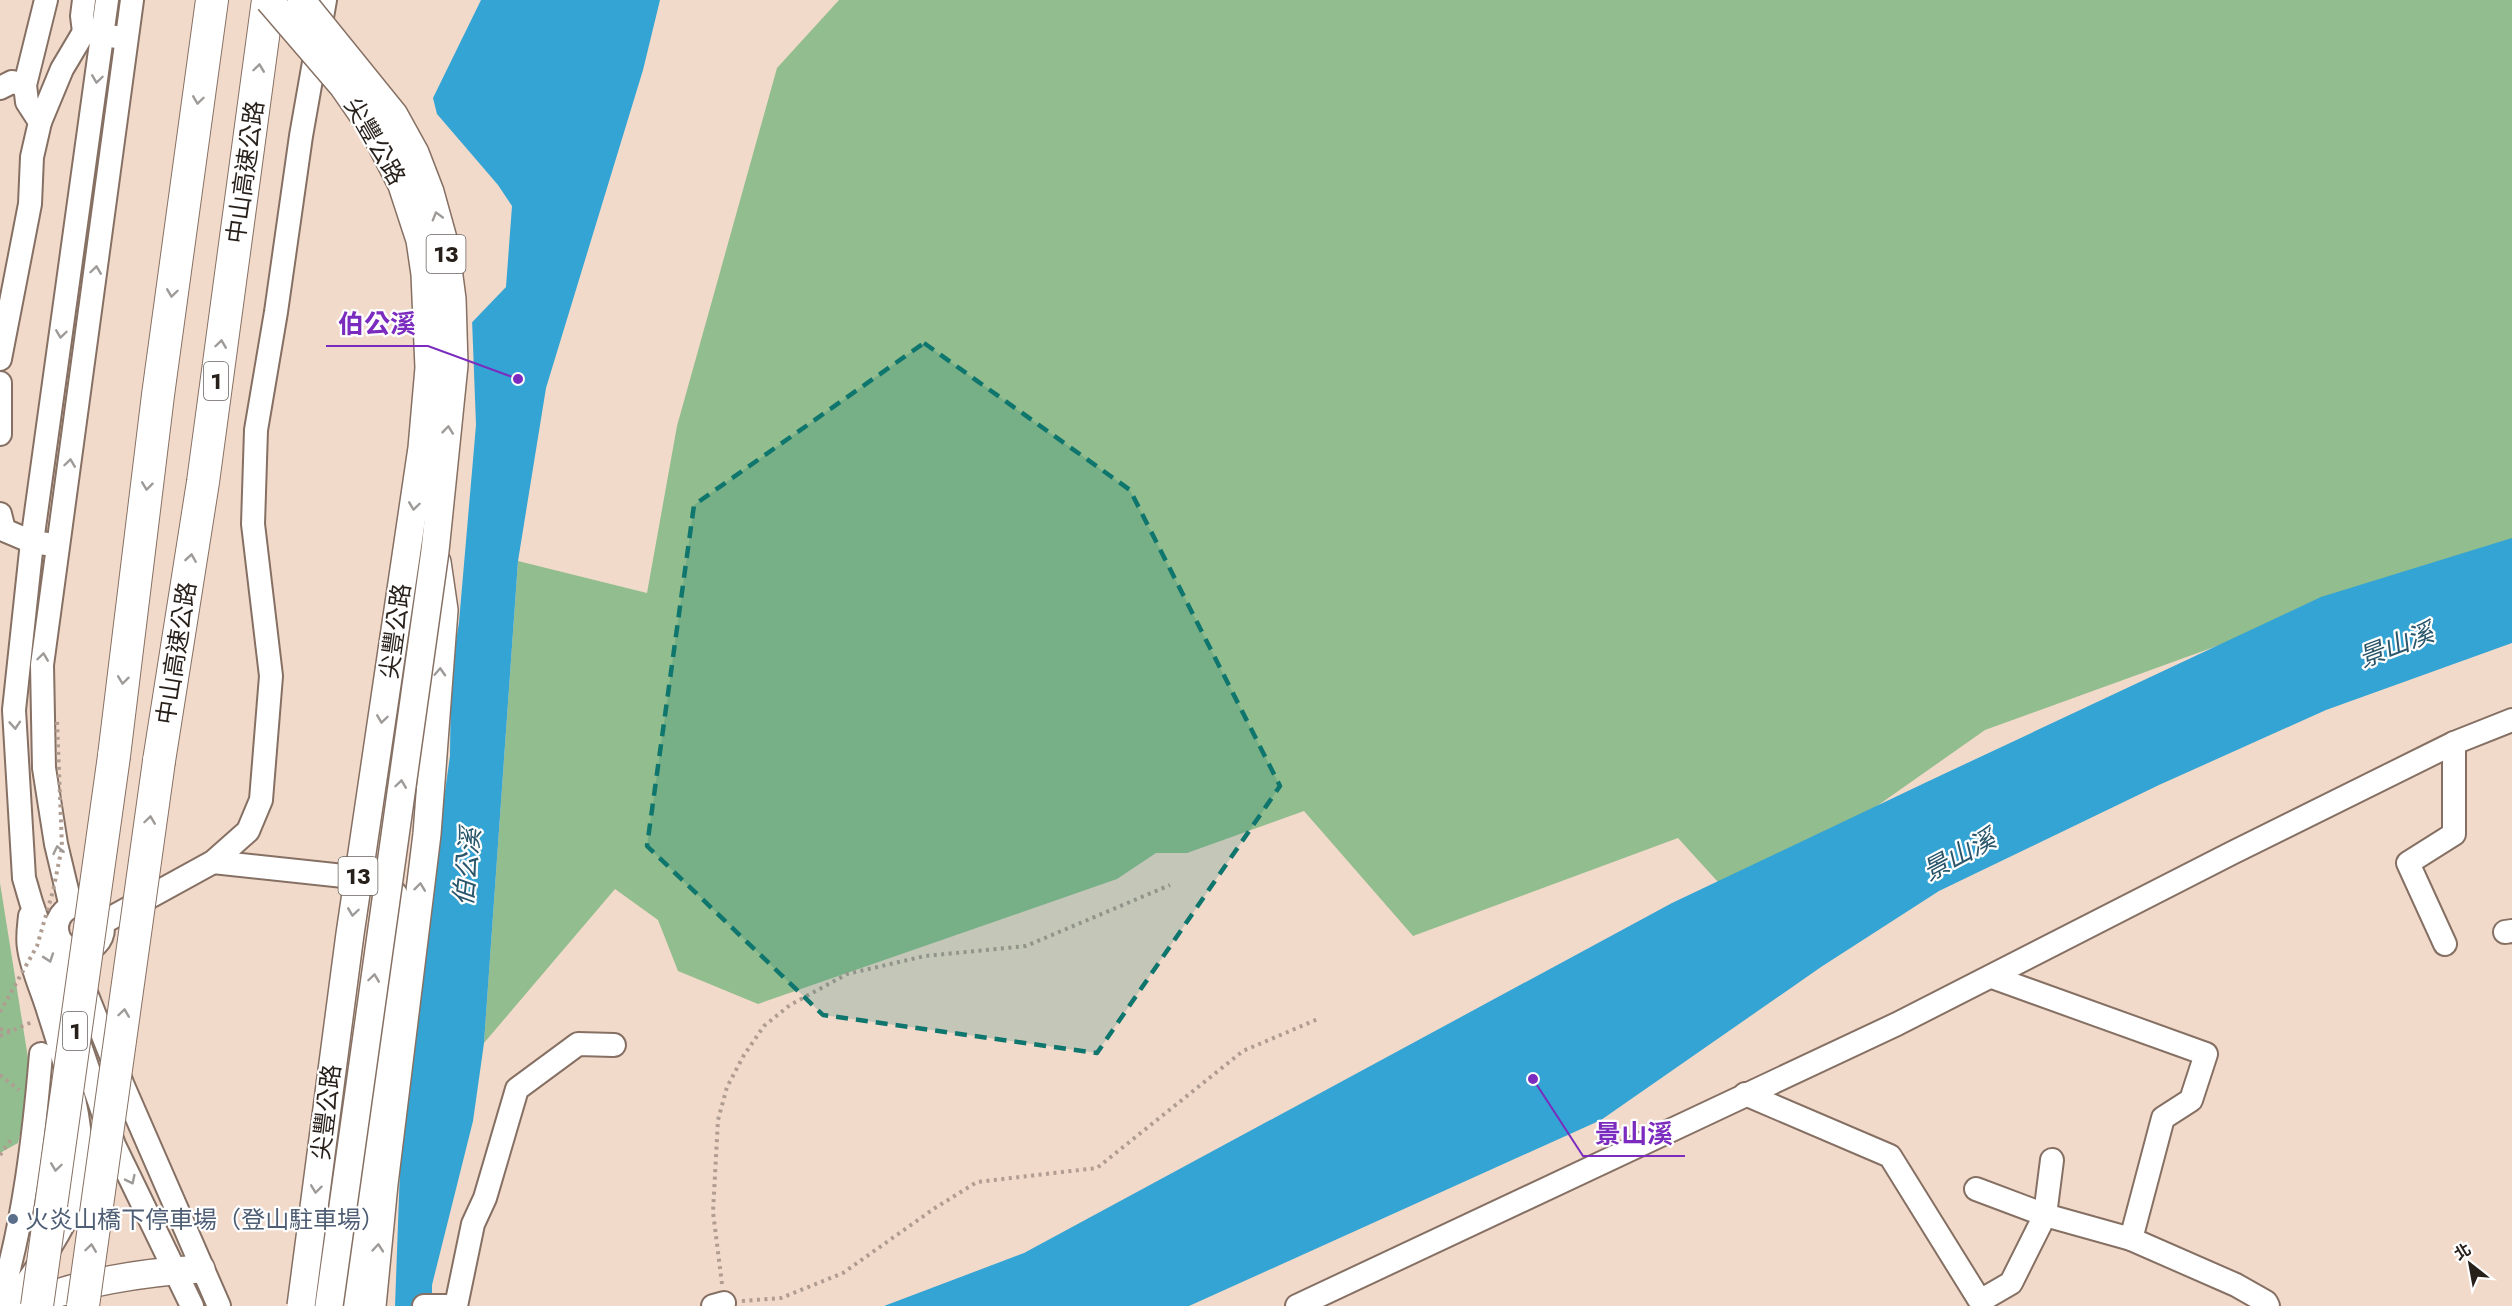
<svg xmlns="http://www.w3.org/2000/svg" width="2512" height="1306" viewBox="0 0 2512 1306" font-family="Jost,'Noto Sans TC',sans-serif">
  <style>
    .green { fill: #92bd8e }
    .water { fill: #33a4d3 }
    .pier { fill: #f2dacb }
    .lines { fill: none; stroke-linecap: round; stroke-linejoin: round }
    .minor-casing { stroke: #857063; stroke-width: 26 }
    .major-casing { stroke: #857063; stroke-width: 30 }
    .highway-casing { stroke: #857063; stroke-width: 34 }
    .path { stroke: #b09d91; stroke-width: 4; stroke-dasharray: 3 4.5; stroke-linecap: butt }
    .minor { stroke: #fff; stroke-width: 22 }
    .major { stroke: #fff; stroke-width: 27 }
    .highway { stroke: #fff; stroke-width: 32 }
    .major-bridge-casing { stroke: #857063; stroke-width: 30; stroke-linecap: butt }
    .highway-bridge-casing { stroke: #857063; stroke-width: 34; stroke-linecap: butt }
    .path-bridge { stroke: #b09d91; stroke-width: 4; stroke-dasharray: 3 4.5; stroke-linecap: butt }
    .major-bridge { stroke: #fff; stroke-width: 27 }
    .highway-bridge { stroke: #fff; stroke-width: 32 }
    .oneway { stroke: #9e9a98 }
    .marked { fill: #0f766e; fill-opacity: 0.2; stroke: #0f766e; stroke-width: 4.5; stroke-dasharray: 12 8; stroke-linejoin: round }
    .service-dot { fill: #5c6f8a; stroke: #fff; stroke-width: 2 }
    .labels { text-anchor: middle; dominant-baseline: central; stroke-width: 4.5; stroke-linejoin: round; paint-order: stroke }
    .shield { fill: #fff; stroke: #68625e; stroke-width: 1.5 }
    .shield-label { font-size: 22px; font-weight: bold; fill: #271f19 }
    .street-label { font-size: 24px; fill: #271f19; stroke: #fff }
    .service-label { font-size: 24px; fill: #4e5e75; stroke: #fff; text-anchor: start }
    .water-label { font-size: 26px; font-style: italic; fill: #29566a; stroke: #fff }
    .leader { fill: none; stroke: #7b2cbf; stroke-width: 2 }
    .callout-dot { fill: #7b2cbf; stroke: #fff; stroke-width: 2 }
    .callout-label { font-size: 26px; text-anchor: middle; font-weight: bold; fill: #7b2cbf; stroke: #fff; stroke-width: 4.5; stroke-linejoin: round; paint-order: stroke }
  </style>
  <rect width="100%" height="100%" fill="#f2dacb"/>
  <g class="green">
    <path d="M839 0H2512V539L1985 730 1749 896 1718 882 1678 838 1413 936 1304 811 1187 853H1156L1117 879 758 1004 678 971 658 920 615 889 484 1043 518 561 647 593 677 426 777 68Z"/>
    <path d="M0 883 32 1083 18 1143 0 1153Z"/>
  </g>
  <g class="water">
    <path d="M481 0H660L643 70 546 388 518 561 484 1043 473 1121 432 1285V1306H395L403 1087 450 756 455 340 506 287 512 206 498 185 437 114 433 98Z"/>
    <path d="M2512 538V643L2326 710 2159 785 1939 891 1821 967 1601 1120 1189 1306H884L1024 1253 1672 903 1931 780 2321 597Z"/>
  </g>
  <path class="pier" d="M472 319 476 425 459 622 448 694 416 619 423 434 453 339Z"/>
  <g class="lines">
    <g class="minor-casing">
      <g id="minor">
        <path d="M84 0 82 16 84 32"/>
        <path d="M107 0 32 542 14 710 24 878 31 902 114 1145 192 1306"/>
        <path d="M0 88 12 82 25 85"/>
        <path d="M40 122 27 102 25 85 46 0"/>
        <path d="M0 359 30 204 32 157 40 122 62 69 84 32 116 37"/>
        <path d="M0 383V434"/>
        <path d="M0 514 4 530 32 542 47 544"/>
        <path d="M213 862 381 880 396 894 402 915 375 1098 349 1306"/>
        <circle cx="80" cy="928" r="23"/>
        <path d="M71 907 56 844 44 768 42 665 132 0"/>
        <path d="M102 923 213 862 248 831 261 800 271 676 253 524 256 430 276 312 301 136 325 0"/>
        <path d="M2505 932 2512 931"/>
        <path d="M2445 944 2408 863 2454 834V743"/>
        <path d="M68 948 124 1088 219 1306"/>
        <path d="M1992 977 2206 1054 2191 1100 2163 1118 2131 1239"/>
        <path d="M1745 1094 1890 1156 1980 1301 2011 1283 2045 1215 2052 1160"/>
        <path d="M1976 1189 2045 1215 2131 1239 2236 1285 2266 1302 2268 1306"/>
        <path d="M0 1302C24 1222 34 1137 41 1054"/>
        <path d="M8 1306C30 1281 77 1212 80 1179 86 1124 66 1066 49 1013 43 992 32 970 29 948 27 938 29 926 30 916"/>
        <path d="M424 1306H449"/>
        <path d="M456 1306 473 1224 485 1198 517 1089 578 1044 614 1045"/>
        <path d="M713 1306 724 1303"/>
        <path d="M1297 1306 1897 1024 2232 853 2454 743 2512 720"/>
      </g>
    </g>
    <g class="major-casing">
      <g id="major">
        <path d="M26 1306C74 1282 147 1272 201 1269"/>
        <path d="M372 1306 384 1184 427 834 444 610 437 562"/>
      </g>
    </g>
    <g class="highway-casing">
      <g id="highway">
        <path d="M114 756 158 395 212 0"/>
        <path d="M159 761 203 482 268 0"/>
      </g>
    </g>
    <g class="path">
      <path d="M0 1029 11 1031"/>
      <path d="M0 1036 32 1022"/>
      <path d="M0 1075 19 1090"/>
      <path d="M0 1155 12 1138"/>
      <path d="M722 1284 713 1212 718 1120 727 1087 744 1055 764 1026 790 1005 847 974 925 956 1026 946 1170 885"/>
      <path d="M742 1301 781 1298 843 1273 935 1208 977 1182 1097 1168 1243 1051 1318 1019"/>
    </g>
    <use href="#minor" class="minor"/>
    <use href="#major" class="major"/>
    <use href="#highway" class="highway"/>
    <g class="major-bridge-casing">
      <g id="major-bridge">
        <path d="M269 0 343 86 375 132 402 185 420 240 425 274 429 368 422 448 350 934 301 1306"/>
        <path d="M301 0 394 115 415 153 430 192 445 246 452 299 454 365 435 551 329 1306"/>
      </g>
    </g>
    <g class="highway-bridge-casing">
      <g id="highway-bridge">
        <path d="M37 1306 114 756"/>
        <path d="M83 1306 159 761"/>
      </g>
    </g>
    <path class="path-bridge" d="M0 1012 37 946 53 891 62 847 57 721"/>
    <use href="#major-bridge" class="major-bridge"/>
    <use href="#highway-bridge" class="highway-bridge"/>
  </g>
  <defs><path id="oneway-chevron" d="M-2-3.5L2.5 0L-2 3.5" fill="none" stroke-width="1.6" stroke-linecap="round" stroke-linejoin="round" transform="scale(1.5)"/></defs>
  <g class="oneway">
    <use href="#oneway-chevron" transform="translate(259 68) rotate(-82)"/>
    <use href="#oneway-chevron" transform="translate(97 79) rotate(98)"/>
    <use href="#oneway-chevron" transform="translate(198 100) rotate(98)"/>
    <use href="#oneway-chevron" transform="translate(437 216) rotate(-106)"/>
    <use href="#oneway-chevron" transform="translate(96 270) rotate(-82)"/>
    <use href="#oneway-chevron" transform="translate(172 293) rotate(98)"/>
    <use href="#oneway-chevron" transform="translate(61 334) rotate(98)"/>
    <use href="#oneway-chevron" transform="translate(221 344) rotate(-82)"/>
    <use href="#oneway-chevron" transform="translate(448 430) rotate(-84)"/>
    <use href="#oneway-chevron" transform="translate(70 463) rotate(-82)"/>
    <use href="#oneway-chevron" transform="translate(147 486) rotate(97)"/>
    <use href="#oneway-chevron" transform="translate(414 506) rotate(98)"/>
    <use href="#oneway-chevron" transform="translate(191 558) rotate(-81)"/>
    <use href="#oneway-chevron" transform="translate(43 657) rotate(-82)"/>
    <use href="#oneway-chevron" transform="translate(440 672) rotate(-87)"/>
    <use href="#oneway-chevron" transform="translate(123 680) rotate(97)"/>
    <use href="#oneway-chevron" transform="translate(382 719) rotate(98)"/>
    <use href="#oneway-chevron" transform="translate(15 725) rotate(86)"/>
    <use href="#oneway-chevron" transform="translate(401 784) rotate(-82)"/>
    <use href="#oneway-chevron" transform="translate(150 820) rotate(-82)"/>
    <use href="#oneway-chevron" transform="translate(58 850) rotate(-102)"/>
    <use href="#oneway-chevron" transform="translate(420 887) rotate(-83)"/>
    <use href="#oneway-chevron" transform="translate(353 912) rotate(98)"/>
    <use href="#oneway-chevron" transform="translate(49 958) rotate(71)"/>
    <use href="#oneway-chevron" transform="translate(374 978) rotate(-82)"/>
    <use href="#oneway-chevron" transform="translate(124 1013) rotate(-82)"/>
    <use href="#oneway-chevron" transform="translate(56 1167) rotate(98)"/>
    <use href="#oneway-chevron" transform="translate(131 1180) rotate(64)"/>
    <use href="#oneway-chevron" transform="translate(316 1189) rotate(97)"/>
    <use href="#oneway-chevron" transform="translate(91 1248) rotate(-82)"/>
    <use href="#oneway-chevron" transform="translate(378 1248) rotate(-85)"/>
  </g>
  <path class="marked" d="M924 343 1130 490 1280 786 1097 1053 823 1015 647 846 694 505Z"/>
  <circle class="service-dot" cx="13" cy="1219" r="6"/>
  <g class="labels">
    <g class="shield">
      <rect x="426.5" y="235" width="39" height="38" rx="4.5"/>
      <rect x="204" y="362" width="24" height="38" rx="4.5"/>
      <rect x="338.5" y="857" width="39" height="38" rx="4.5"/>
      <rect x="63" y="1012" width="24" height="38" rx="4.5"/>
    </g>
    <g class="shield-label">
      <text x="446" y="254">13</text>
      <text x="216" y="381">1</text>
      <text x="358" y="876">13</text>
      <text x="75" y="1031">1</text>
    </g>
    <g class="street-label">
      <text transform="translate(375 141) rotate(60)">尖豐公路</text>
      <text transform="translate(245 172) rotate(-82)">中山高速公路</text>
      <text transform="translate(395 631) rotate(-82)">尖豐公路</text>
      <text transform="translate(176 653) rotate(-81)">中山高速公路</text>
      <text transform="translate(326 1112) rotate(-83)">尖豐公路</text>
    </g>
    <g class="service-label">
      <text x="25" y="1219">火炎山橋下停車場（登山駐車場）</text>
    </g>
    <g class="water-label">
      <text transform="translate(2396 645) rotate(-21)">景山溪</text>
      <text transform="translate(1959 855) rotate(-28)">景山溪</text>
      <text transform="translate(467 867) rotate(-84)">伯公溪</text>
    </g>
  </g>
  <path class="leader" d="M518 379L428 346H326M1533 1079L1583 1156H1685"/>
  <g class="callout-dot">
    <circle cx="518" cy="379" r="6"/>
    <circle cx="1533" cy="1079" r="6"/>
  </g>
  <g class="callout-label">
    <text x="377" y="333">伯公溪</text>
    <text x="1634" y="1143">景山溪</text>
  </g>
  <g transform="translate(2470 1264) rotate(329)" stroke="#ffffff" stroke-width="4.5" paint-order="stroke">
  <path d="M0-4.5L10 22L0 15L-10 22Z" fill="#271f19"/>
  <text y="-9" font-size="16" font-weight="bold" text-anchor="middle" fill="#271f19">北</text>
  </g>
</svg>
